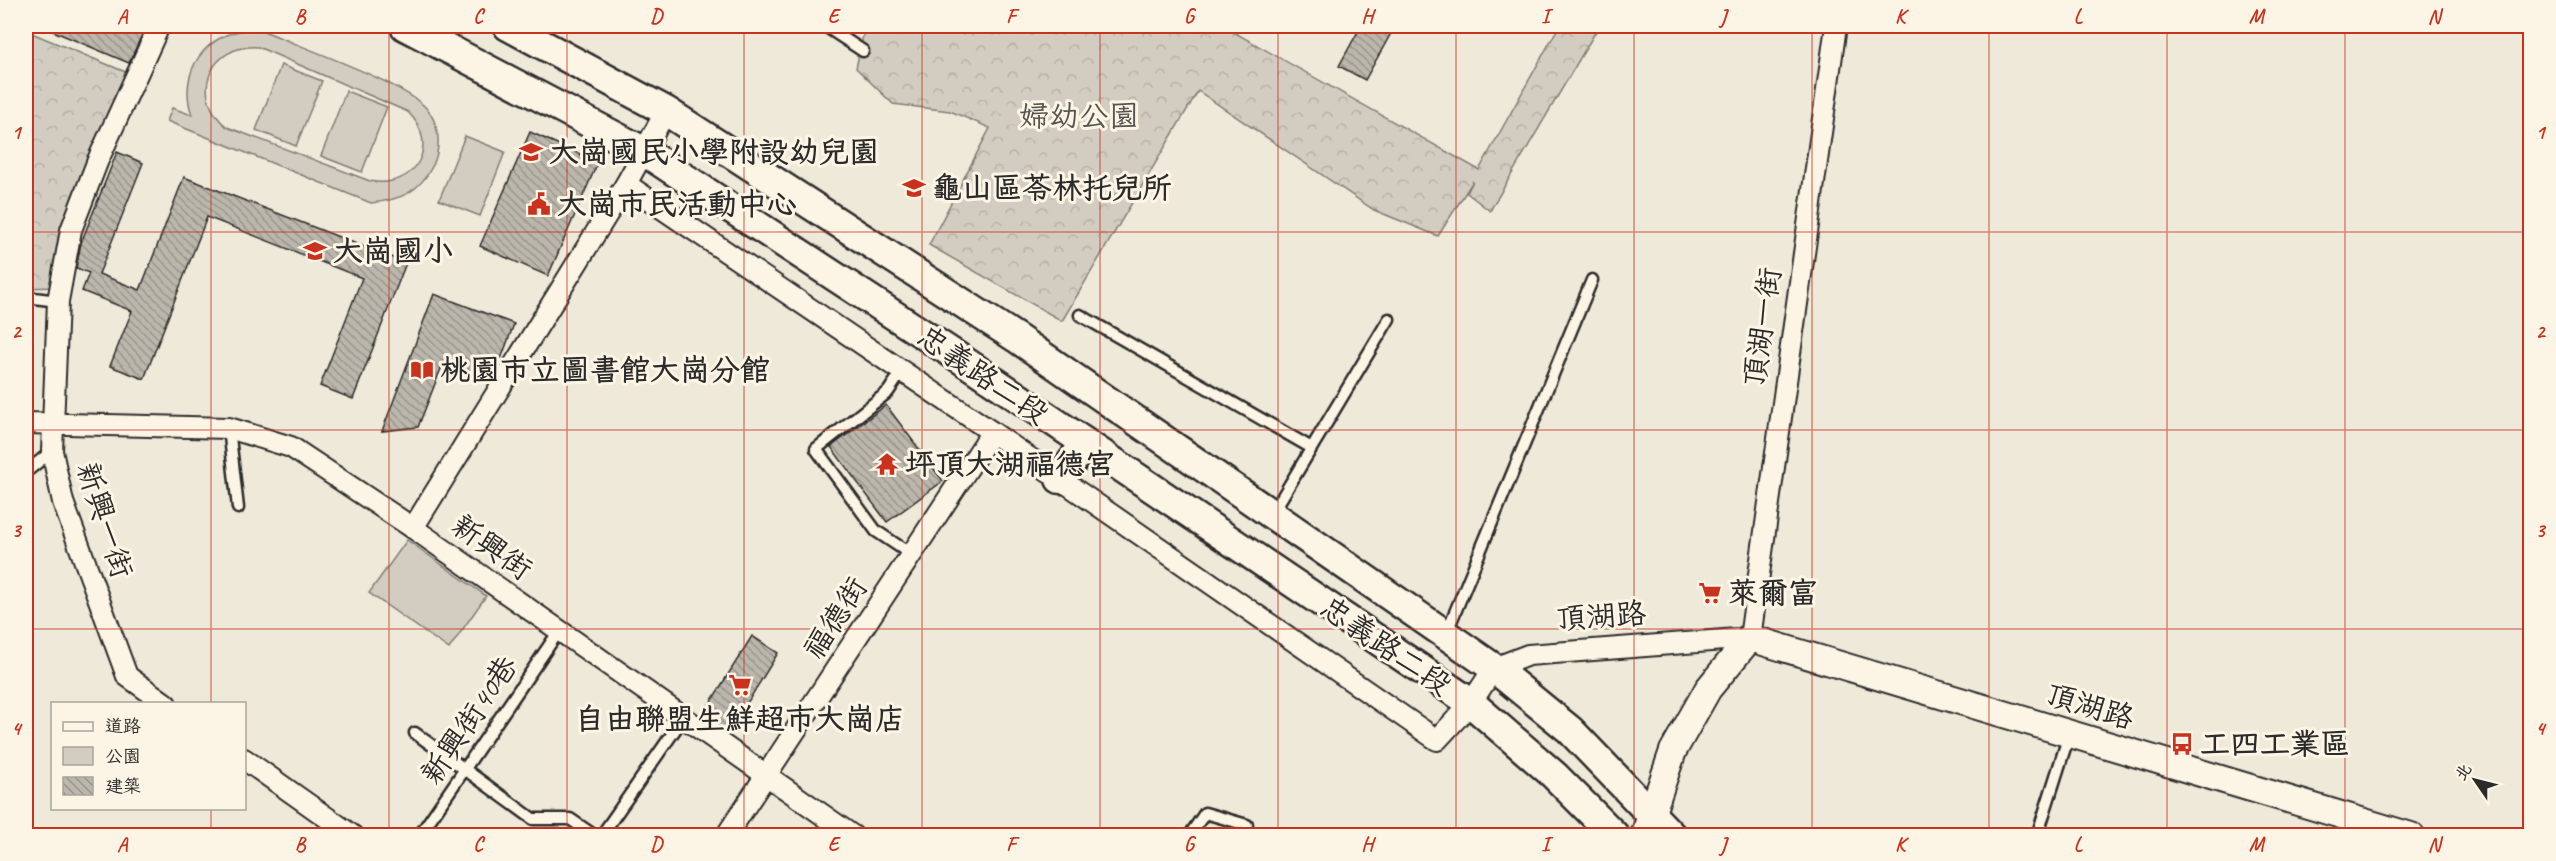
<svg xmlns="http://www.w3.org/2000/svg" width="2556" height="861" viewBox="0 0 2556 861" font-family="Caveat,'LXGW WenKai TC',sans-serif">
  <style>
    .green { fill: #d2cdc0; stroke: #7e7c76; stroke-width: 1.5; fill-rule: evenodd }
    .forest { fill: url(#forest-crowns); stroke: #7e7c76; stroke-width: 1.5 }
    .building { fill: url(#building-back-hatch); stroke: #2b2b2b; stroke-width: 1.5 }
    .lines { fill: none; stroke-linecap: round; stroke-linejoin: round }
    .service-casing { stroke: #2b2b2b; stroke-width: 15 }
    .minor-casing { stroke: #2b2b2b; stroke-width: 24 }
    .tertiary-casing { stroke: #2b2b2b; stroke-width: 30 }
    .secondary-casing { stroke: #2b2b2b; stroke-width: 33 }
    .service { stroke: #fcf5e5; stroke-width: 10 }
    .minor { stroke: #fcf5e5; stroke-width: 20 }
    .tertiary { stroke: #fcf5e5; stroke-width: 26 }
    .secondary { stroke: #fcf5e5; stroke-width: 28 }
    .grid { fill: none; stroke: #c8321e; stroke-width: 1.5; stroke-opacity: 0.55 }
    .labels { text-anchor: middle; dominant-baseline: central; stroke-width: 6; stroke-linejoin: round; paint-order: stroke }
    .park-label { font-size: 30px; fill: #555450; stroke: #fcf5e5 }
    .poi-label { font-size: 30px; font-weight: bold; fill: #2b2b2b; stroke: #fcf5e5; text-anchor: start }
    .street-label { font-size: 30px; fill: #2b2b2b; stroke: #fcf5e5 }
    .neatline { fill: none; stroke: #c8321e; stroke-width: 2 }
    .grid-label { font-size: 20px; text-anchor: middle; font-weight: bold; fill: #c8321e }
  </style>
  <defs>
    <pattern id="forest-crowns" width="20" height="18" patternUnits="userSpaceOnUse" patternTransform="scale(1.5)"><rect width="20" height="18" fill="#d2cdc0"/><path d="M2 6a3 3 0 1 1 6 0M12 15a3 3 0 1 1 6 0" fill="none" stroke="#b4b0a5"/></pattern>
    <pattern id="building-back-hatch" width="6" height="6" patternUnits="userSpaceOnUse" patternTransform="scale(1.5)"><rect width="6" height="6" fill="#bcb7ac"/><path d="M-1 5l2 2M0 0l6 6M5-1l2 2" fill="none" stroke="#99958c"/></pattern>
  </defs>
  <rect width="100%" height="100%" fill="#efe9da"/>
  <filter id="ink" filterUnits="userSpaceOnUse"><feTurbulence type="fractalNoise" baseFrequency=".0167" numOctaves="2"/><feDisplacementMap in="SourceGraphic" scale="12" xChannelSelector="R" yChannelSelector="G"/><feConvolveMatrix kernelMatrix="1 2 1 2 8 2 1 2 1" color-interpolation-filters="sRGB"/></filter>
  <g filter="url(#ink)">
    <g class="green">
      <path d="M252 29 264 31C301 47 405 83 427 109 440 125 441 148 433 165 419 193 400 200 371 203L167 121 172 108 192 115C177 71 206 32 252 29ZM258 47 408 112C441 145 415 190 370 181L227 127C189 96 209 44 258 47Z"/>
      <path d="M281 65 322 81 296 146 256 130Z"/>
      <path d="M346 91 387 107 362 172 321 156Z"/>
      <path d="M465 136 505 152 480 216 439 200Z"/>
      <path d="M407 540 486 596 449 649 369 593Z"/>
    </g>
    <g class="forest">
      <path d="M865 26H1223L1479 170 1559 26H1599L1490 211 1467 193 1473 181 1438 236 1374 210 1198 91 1062 321 929 245 990 128 950 111 893 104 856 68Z"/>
      <path d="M29 32 128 73 55 287 26 288V40Z"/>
    </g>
    <g class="building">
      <path d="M41 26H146L129 63Z"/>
      <path d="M1361 26H1395L1365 80 1339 66Z"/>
      <path d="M530 132 598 162 548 276 480 246Z"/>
      <path d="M117 152 143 163 99 274 140 290 184 177 406 263 353 399 320 386 362 278 207 217 144 379 110 366 132 311 82 291 89 273 76 268 81 243Z"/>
      <path d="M434 294 514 324 497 370 491 379 444 361 418 427 382 431Z"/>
      <path d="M886 405 943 481 887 522 831 447Z"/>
      <path d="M752 636 778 653 728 734 702 716Z"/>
    </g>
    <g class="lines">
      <g class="service-casing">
        <g id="service">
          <path d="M825 26 863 51"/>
          <path d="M26 297 58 301"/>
          <path d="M1080 315 1310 447"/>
          <path d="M902 371 888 392 816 449 876 531 912 555"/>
          <path d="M229 428 238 508"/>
          <path d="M26 472 52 451"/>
          <path d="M1272 514 1389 319"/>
          <path d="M1446 634 1592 280"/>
          <path d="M415 733 533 819H570L595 836"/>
          <path d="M419 836 559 631"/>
          <path d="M601 836 684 717"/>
          <path d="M1189 836 1205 813 1247 825"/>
          <path d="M2037 836 2069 735"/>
        </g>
      </g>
      <g class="minor-casing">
        <g id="minor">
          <path d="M159 26 98 160 71 230 58 301 52 451 63 502 127 676 166 704"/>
          <path d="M626 184 992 432 1437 740 1471 703 1494 668 1528 655 1750 638 1836 26"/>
          <path d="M26 423 229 428 291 447 413 528 853 836"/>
          <path d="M413 528 626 184 666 111"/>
          <path d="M244 759 353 836"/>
          <path d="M726 836 992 432"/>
        </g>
      </g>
      <g class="tertiary-casing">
        <path id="tertiary" d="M1644 836 1673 751 1708 689 1750 638 2411 836"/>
      </g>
      <g class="secondary-casing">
        <g id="secondary">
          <path d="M405 26 645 152 967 363 1471 703 1554 775 1615 836"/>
          <path d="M508 26 666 111 1018 339 1494 668 1570 730 1672 836"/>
          <path d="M1060 479 1085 443"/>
        </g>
      </g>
      <use href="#service" class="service"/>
      <use href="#minor" class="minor"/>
      <use href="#tertiary" class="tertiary"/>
      <use href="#secondary" class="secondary"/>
    </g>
  </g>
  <path class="grid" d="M211 26V704M389 26V836M567 26V836M744 26V836M922 26V836M1100 26V836M1278 26V836M1456 26V836M1634 26V836M1812 26V836M1989 26V836M2167 26V836M2345 26V836M26 232H2530M26 430H2530M26 629H2530M211 808V836"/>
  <defs>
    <g id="school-bare" transform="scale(1.8)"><path d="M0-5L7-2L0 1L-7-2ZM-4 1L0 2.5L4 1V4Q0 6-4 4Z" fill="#c8321e" stroke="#fcf5e5" stroke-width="2.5" paint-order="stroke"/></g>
    <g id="civic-bare" transform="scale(1.8)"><path d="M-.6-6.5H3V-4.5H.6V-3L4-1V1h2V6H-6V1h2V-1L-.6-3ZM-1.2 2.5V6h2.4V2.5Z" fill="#c8321e" stroke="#fcf5e5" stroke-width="2.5" paint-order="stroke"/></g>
    <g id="library-bare" transform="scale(1.8)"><path d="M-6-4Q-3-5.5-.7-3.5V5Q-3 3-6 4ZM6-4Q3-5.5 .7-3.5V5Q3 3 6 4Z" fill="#c8321e" stroke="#fcf5e5" stroke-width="2.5" paint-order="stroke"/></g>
    <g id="temple-bare" transform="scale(1.8)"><path d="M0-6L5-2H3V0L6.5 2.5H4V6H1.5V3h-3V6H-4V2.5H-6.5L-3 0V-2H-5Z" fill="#c8321e" stroke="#fcf5e5" stroke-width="2.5" paint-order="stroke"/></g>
    <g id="supermarket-bare" transform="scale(1.8)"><path d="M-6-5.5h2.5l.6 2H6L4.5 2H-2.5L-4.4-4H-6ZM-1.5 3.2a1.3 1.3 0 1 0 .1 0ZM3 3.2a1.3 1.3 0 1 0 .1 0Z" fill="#c8321e" stroke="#fcf5e5" stroke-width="2.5" paint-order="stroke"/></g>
    <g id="bus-bare" transform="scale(1.8)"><path d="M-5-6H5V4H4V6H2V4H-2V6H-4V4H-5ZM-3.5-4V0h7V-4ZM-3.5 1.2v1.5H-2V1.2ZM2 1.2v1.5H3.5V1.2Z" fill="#c8321e" stroke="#fcf5e5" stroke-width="2.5" paint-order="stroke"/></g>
  </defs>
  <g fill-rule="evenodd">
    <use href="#school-bare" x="531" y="152"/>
    <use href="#school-bare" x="914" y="188"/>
    <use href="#civic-bare" x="539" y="204"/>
    <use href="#school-bare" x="315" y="251"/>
    <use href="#library-bare" x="422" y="370"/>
    <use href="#temple-bare" x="887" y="464"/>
    <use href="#supermarket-bare" x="1710" y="593"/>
    <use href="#supermarket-bare" x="740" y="685"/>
    <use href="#bus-bare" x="2182" y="744"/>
  </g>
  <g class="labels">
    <g class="park-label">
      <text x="1079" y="116">婦幼公園</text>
    </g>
    <g class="poi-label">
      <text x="549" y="152">大崗國民小學附設幼兒園</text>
      <text x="932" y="188">龜山區苓林托兒所</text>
      <text x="557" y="204">大崗市民活動中心</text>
      <text x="333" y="251">大崗國小</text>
      <text x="440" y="370">桃園市立圖書館大崗分館</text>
      <text x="905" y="464">坪頂大湖福德宮</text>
      <text x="1728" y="593">萊爾富</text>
      <text x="740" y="719" text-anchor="middle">自由聯盟生鮮超市大崗店</text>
      <text x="2200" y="744">工四工業區</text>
    </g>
    <g class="street-label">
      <text transform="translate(1762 327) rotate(-82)">頂湖一街</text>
      <text transform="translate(983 375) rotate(34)">忠義路二段</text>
      <text transform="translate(105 520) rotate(72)">新興一街</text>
      <text transform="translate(492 547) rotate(35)">新興街</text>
      <text transform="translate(1601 616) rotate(-4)">頂湖路</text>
      <text transform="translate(835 618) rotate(-57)">福德街</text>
      <text transform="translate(1386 646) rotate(34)">忠義路二段</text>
      <text transform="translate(2090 706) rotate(17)">頂湖路</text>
      <text transform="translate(469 720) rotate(-56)">新興街40巷</text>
    </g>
  </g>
  <rect width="2556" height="861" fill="none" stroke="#fcf5e5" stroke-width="66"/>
  <rect x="51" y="702" width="195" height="108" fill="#fcf5e5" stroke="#a8a49b" stroke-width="1.5"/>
  <rect x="63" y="722" width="30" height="9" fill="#fcf5e5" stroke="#a8a49b" stroke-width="1.5"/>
  <text x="105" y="732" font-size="18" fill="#2b2b2b">道路</text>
  <rect x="63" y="747" width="30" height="18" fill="#d2cdc0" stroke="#a8a49b" stroke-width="1.5"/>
  <text x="105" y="762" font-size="18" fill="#2b2b2b">公園</text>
  <rect x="63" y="777" width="30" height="18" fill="url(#building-back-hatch)" stroke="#a8a49b" stroke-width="1.5"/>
  <text x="105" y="792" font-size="18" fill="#2b2b2b">建築</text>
  <g transform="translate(2475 780) rotate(305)" stroke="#fcf5e5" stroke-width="4.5" paint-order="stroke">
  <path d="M0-4.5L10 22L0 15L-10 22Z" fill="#2b2b2b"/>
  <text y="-9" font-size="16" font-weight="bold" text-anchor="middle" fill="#2b2b2b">北</text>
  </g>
  <rect x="33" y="33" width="2490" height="795" class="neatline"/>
  <g class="grid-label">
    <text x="122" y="23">A</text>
    <text x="300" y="23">B</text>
    <text x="478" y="23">C</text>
    <text x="656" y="23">D</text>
    <text x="833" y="23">E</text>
    <text x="1011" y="23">F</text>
    <text x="1189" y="23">G</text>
    <text x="1367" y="23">H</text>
    <text x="1545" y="23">I</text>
    <text x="1723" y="23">J</text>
    <text x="1900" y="23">K</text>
    <text x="2078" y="23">L</text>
    <text x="2256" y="23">M</text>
    <text x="2434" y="23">N</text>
    <text x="16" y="139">1</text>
    <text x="2540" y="139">1</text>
    <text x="16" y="338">2</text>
    <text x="2540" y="338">2</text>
    <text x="16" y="537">3</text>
    <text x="2540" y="537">3</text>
    <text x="16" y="735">4</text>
    <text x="2540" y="735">4</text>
    <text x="122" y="851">A</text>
    <text x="300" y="851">B</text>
    <text x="478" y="851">C</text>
    <text x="656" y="851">D</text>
    <text x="833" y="851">E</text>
    <text x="1011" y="851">F</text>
    <text x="1189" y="851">G</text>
    <text x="1367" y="851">H</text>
    <text x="1545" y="851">I</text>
    <text x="1723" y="851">J</text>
    <text x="1900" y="851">K</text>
    <text x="2078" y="851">L</text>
    <text x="2256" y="851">M</text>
    <text x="2434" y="851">N</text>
  </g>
</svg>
